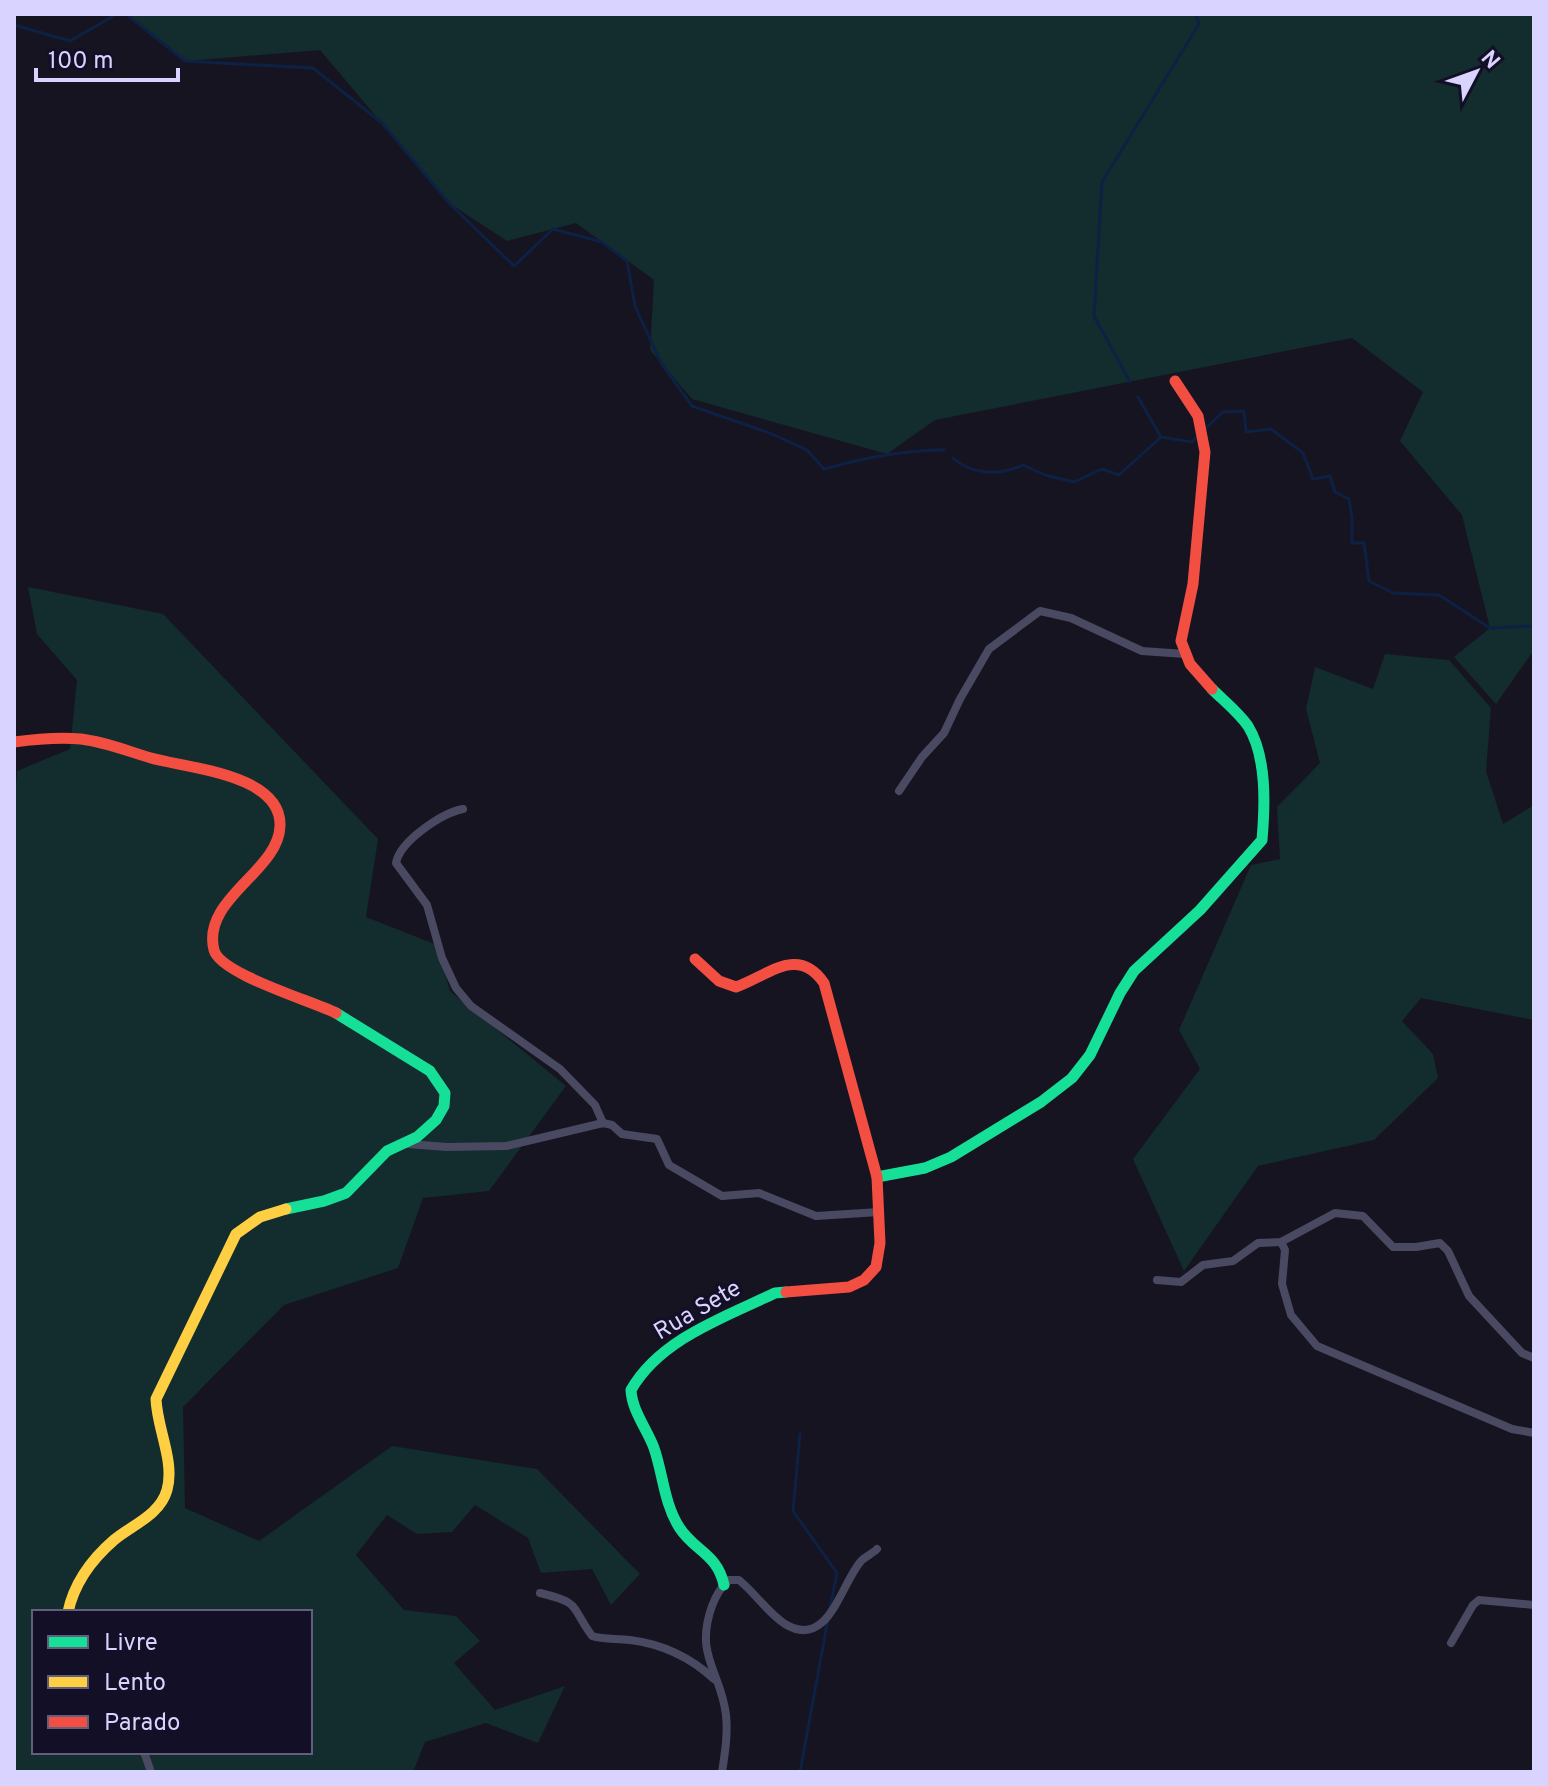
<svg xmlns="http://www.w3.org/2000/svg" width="1548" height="1786" viewBox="0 0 1548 1786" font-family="Overpass,sans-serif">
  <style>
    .green { fill: #132c2d; fill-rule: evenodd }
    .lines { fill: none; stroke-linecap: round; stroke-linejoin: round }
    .stream { stroke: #0d2144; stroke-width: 3 }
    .street { stroke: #4a4962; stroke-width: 8 }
    .fast { stroke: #16e098; stroke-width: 11 }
    .slow { stroke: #ffcf43; stroke-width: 11 }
    .jam { stroke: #f24e42; stroke-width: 11 }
    .labels { text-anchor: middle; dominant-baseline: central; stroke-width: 7; stroke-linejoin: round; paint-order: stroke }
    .street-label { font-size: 24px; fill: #d9d4ff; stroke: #130f26 }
  </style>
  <rect width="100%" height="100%" fill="#161421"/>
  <g class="green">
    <path d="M126 14H1534V650L1496 704 1454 657 1490 628 1462 515 1400 441 1423 392 1352 338 935 420 887 454 692 399 650 350 654 280 576 223 507 241 449 203 320 50 185 61Z"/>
    <path d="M28 587 163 614 378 839 366 917 437 945 450 991 566 1086 489 1191 423 1198 398 1268 284 1305 183 1407 185 1508 259 1541 392 1446 537 1469 640 1574 611 1605 592 1569 541 1573 528 1538 475 1505 452 1532 417 1534 387 1515 356 1555 404 1610 456 1616 480 1641 454 1663 495 1710 565 1686 538 1743 486 1723 425 1742 413 1772H14V814L17 771 70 749 77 680 37 634ZM34 1612H310V1752H34Z"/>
    <path d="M1385 654 1449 660 1491 708 1486 771 1503 824 1534 805V1020L1421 998 1402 1021 1433 1054 1438 1078 1374 1140 1258 1166 1184 1271 1133 1159 1200 1069 1179 1030 1251 865 1280 859 1277 807 1320 763 1306 709 1315 667 1373 689Z"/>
  </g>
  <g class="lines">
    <g class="stream">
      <path d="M126 14 185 61 313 68 382 123 449 203 514 266 553 229 602 242 627 261 635 306 661 363 692 406 772 434 807 450 824 469C863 458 904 450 944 450"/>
      <path d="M14 25 70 41 117 14"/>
      <path d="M1130 382 1094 316 1102 182 1199 24 1196 14"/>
      <path d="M1138 397 1161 437"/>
      <path d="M1206 428 1223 412 1244 411 1246 432 1271 429 1303 453 1313 479 1330 476 1335 492 1349 499 1352 518V543H1364L1369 581 1393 593 1439 595 1490 628 1534 626"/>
      <path d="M953 458C972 475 1000 476 1023 465L1045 475 1074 482 1102 469 1119 475 1161 437 1192 442 1198 436"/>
      <path d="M800 1434 793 1511 837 1573 830 1608"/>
      <path d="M800 1772 828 1619"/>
    </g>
    <g class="street">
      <path d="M899 791 922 757 944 733 960 699 989 649 1040 611 1071 618 1142 651 1185 654"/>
      <path d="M463 809C442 813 400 841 396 863L427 905 442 958 456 988 471 1006 560 1069 595 1105 603 1123"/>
      <path d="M603 1123 612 1125 622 1134 657 1139 669 1165 722 1196 759 1193 816 1216 879 1212"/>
      <path d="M408 1144 447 1147 506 1146 603 1123"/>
      <path d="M1281 1242 1285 1250 1282 1284 1291 1315 1317 1346 1512 1429 1534 1433"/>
      <path d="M1157 1280 1181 1282 1203 1265 1233 1261 1258 1243 1281 1242 1335 1213 1363 1216 1393 1247H1416L1440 1243 1448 1251 1469 1296 1522 1353 1534 1358"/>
      <path d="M540 1593C582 1603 570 1606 592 1636 604 1640 617 1638 630 1640 662 1644 690 1657 714 1679"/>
      <path d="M1451 1643 1473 1605 1479 1600 1534 1605"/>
      <path d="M144 1752 151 1772"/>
      <path d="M722 1772C725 1753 728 1734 726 1715 721 1671 694 1656 712 1606 716 1595 721 1587 729 1580H739C755 1593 768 1613 785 1624 829 1651 841 1582 862 1560 867 1556 873 1553 877 1549"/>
    </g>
    <g class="fast">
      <path d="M877 1177 925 1168 951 1157 1041 1102 1072 1078 1090 1055 1120 993 1134 971 1200 910 1262 840C1265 805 1267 757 1248 726 1238 712 1224 701 1212 689"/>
      <path d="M286 1209 324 1201 346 1193 387 1151 417 1137 436 1120 444 1106 445 1093 430 1071 336 1013"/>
      <path d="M724 1585C717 1553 694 1551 679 1527 664 1503 663 1474 654 1448 647 1429 632 1411 631 1390 660 1339 725 1317 775 1293L786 1292"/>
    </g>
    <path class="slow" d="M68 1612C74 1584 92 1559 114 1540 132 1525 160 1515 167 1490 175 1461 157 1429 156 1399L236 1234 260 1217 286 1209"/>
    <g class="jam">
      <path d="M1175 381 1198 416 1205 452 1193 584 1181 641 1190 664 1212 689"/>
      <path d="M14 742C36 739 58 737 81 739 106 742 127 751 151 758 186 768 282 774 280 826 279 871 201 899 214 950 220 974 312 1001 336 1013"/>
      <path d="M695 959 719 981 736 987C769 975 798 945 824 983L877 1177 880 1243 876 1267 864 1280 849 1287 786 1292"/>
    </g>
  </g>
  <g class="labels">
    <g class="street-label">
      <text transform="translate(698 1311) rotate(-30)">Rua Sete</text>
    </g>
  </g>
  <rect width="1548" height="1786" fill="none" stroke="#d9d4ff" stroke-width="32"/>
  <rect x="32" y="1610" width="280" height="144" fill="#130f26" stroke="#625e7d" stroke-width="2"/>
  <rect x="48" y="1636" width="40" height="12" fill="#16e098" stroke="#625e7d" stroke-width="2"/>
  <text x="104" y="1650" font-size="24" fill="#d9d4ff">Livre</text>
  <rect x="48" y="1676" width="40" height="12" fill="#ffcf43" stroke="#625e7d" stroke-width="2"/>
  <text x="104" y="1690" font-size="24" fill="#d9d4ff">Lento</text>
  <rect x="48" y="1716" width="40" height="12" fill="#f24e42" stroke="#625e7d" stroke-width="2"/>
  <text x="104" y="1730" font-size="24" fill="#d9d4ff">Parado</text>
  <g transform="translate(1476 72) rotate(49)" stroke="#130f26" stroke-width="6" paint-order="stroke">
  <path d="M0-6L14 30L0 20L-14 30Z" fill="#d9d4ff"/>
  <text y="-12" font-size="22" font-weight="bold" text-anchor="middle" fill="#d9d4ff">N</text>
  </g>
  <path d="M36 68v12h142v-12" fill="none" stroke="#d9d4ff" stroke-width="4"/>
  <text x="48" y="68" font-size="24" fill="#d9d4ff" stroke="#130f26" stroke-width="6" paint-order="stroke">100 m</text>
</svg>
